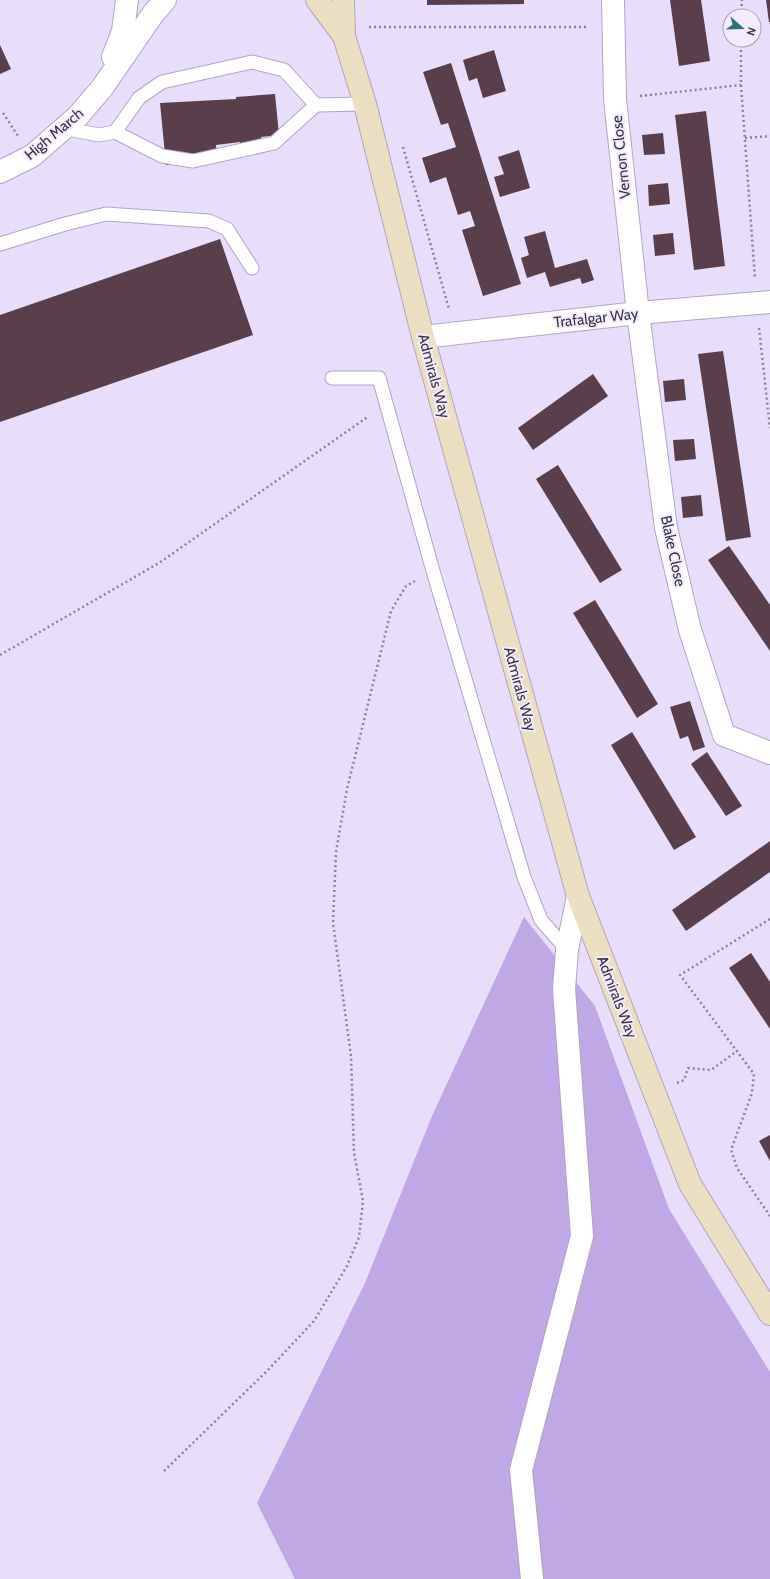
<svg xmlns="http://www.w3.org/2000/svg" width="770" height="1579" viewBox="0 0 770 1579" font-family="Cabin,sans-serif">
  <style>
    .forest { fill: #c0a7e6 }
    .building { fill: #5a3e4b }
    .lines { fill: none; stroke-linecap: round; stroke-linejoin: round }
    .lane-casing { stroke: #b0a5c2; stroke-width: 15 }
    .street-casing { stroke: #b0a5c2; stroke-width: 24 }
    .secondary-casing { stroke: #b0a5c2; stroke-width: 24 }
    .path { stroke: #8a8397; stroke-width: 2.5; stroke-dasharray: 2 3; stroke-linecap: butt }
    .lane { stroke: #fff; stroke-width: 13 }
    .street { stroke: #fff; stroke-width: 22 }
    .secondary { stroke: #ecdec1; stroke-width: 22 }
    .labels { text-anchor: middle; dominant-baseline: central; stroke-width: 4; stroke-linejoin: round; paint-order: stroke }
    .street-label { font-size: 15px; fill: #38333f; stroke: #f3ecff }
  </style>
  <rect width="100%" height="100%" fill="#e8ddfb"/>
  <path class="forest" d="M524 917 595 1006 669 1209 770 1372V1579H295L257 1503 365 1283 432 1116Z"/>
  <g class="building">
    <path d="M427 0H524V4L427 5Z"/>
    <path d="M670 0H701L710 61 679 66Z"/>
    <path d="M766 0H770V22H769Z"/>
    <path d="M0 45 11 69 0 74Z"/>
    <path d="M494 50 506 91 483 98 477 78 469 81 463 60Z"/>
    <path d="M451 63 521 284 483 296 462 230 475 226 470 211 458 215 446 177 430 183 422 158 456 147 448 123 441 125 423 72Z"/>
    <path d="M275 94 279 135 261 137V145L240 147V142L216 145 217 161 166 165 160 103 236 99V97Z"/>
    <path d="M706 111 725 266 694 270 675 115Z"/>
    <path d="M663 133 665 154 644 155 642 135Z"/>
    <path d="M519 150 530 188 500 197 494 177 504 174 498 157Z"/>
    <path d="M668 183 670 204 649 206 648 185Z"/>
    <path d="M545 231 555 268 587 259 594 280 582 284 580 278 550 287 545 272 527 278 521 258 529 255 524 237Z"/>
    <path d="M673 233 675 254 655 256 653 235Z"/>
    <path d="M220 239 253 335 0 422V315Z"/>
    <path d="M723 351 751 537 726 541 698 354Z"/>
    <path d="M593 374 608 396 533 450 518 428Z"/>
    <path d="M684 379 686 400 665 402 663 381Z"/>
    <path d="M694 439 696 459 675 461 673 440Z"/>
    <path d="M558 465 622 570 600 583 536 479Z"/>
    <path d="M701 495 703 516 683 518 681 497Z"/>
    <path d="M729 546 770 605V651L708 560Z"/>
    <path d="M595 600 658 704 637 718 573 613Z"/>
    <path d="M690 701 705 747 693 751 688 736 680 739 670 707Z"/>
    <path d="M632 732 696 837 674 850 611 745Z"/>
    <path d="M707 752 742 806 726 816 691 764Z"/>
    <path d="M770 841V872L686 931 672 910Z"/>
    <path d="M751 953 770 982V1029L729 968Z"/>
    <path d="M770 1135V1161L759 1141Z"/>
  </g>
  <g class="lines">
    <g class="lane-casing">
      <g id="lane">
        <path d="M63 128 99 135 115 132 139 98 162 82 252 62 284 70 316 105 365 104"/>
        <path d="M115 132 162 156 193 161 274 143 316 105"/>
        <path d="M0 244 65 224 106 214 209 221 227 229 252 268"/>
        <path d="M332 378H379L433 571 524 877 541 920 567 950"/>
      </g>
    </g>
    <g class="street-casing">
      <g id="street">
        <path d="M613 0 615 99 638 313 666 528 690 630 724 735 770 753"/>
        <path d="M113 57 123 31 127 0"/>
        <path d="M0 172 32 156 78 116 102 88 153 14 165 0"/>
        <path d="M423 337 638 313 770 302"/>
        <path d="M532 1579 521 1470 582 1236 564 989 567 950 578 896"/>
      </g>
    </g>
    <g class="secondary-casing">
      <g id="secondary">
        <path d="M317 0 344 36"/>
        <path d="M343 0 344 36 365 104 423 337 578 896 690 1184 770 1314"/>
      </g>
    </g>
    <g class="path">
      <path d="M741 16 742 0"/>
      <path d="M369 27H589"/>
      <path d="M741 40V85L755 279"/>
      <path d="M640 96 741 85"/>
      <path d="M3 113 18 136"/>
      <path d="M745 138 770 136"/>
      <path d="M403 147 449 309"/>
      <path d="M759 328 770 428"/>
      <path d="M0 655 159 563 369 416"/>
      <path d="M770 919 680 975 754 1074 752 1093 731 1150 737 1168 770 1216"/>
      <path d="M677 1083 684 1080 688 1068 711 1070 737 1051"/>
      <path d="M164 1471 267 1371 314 1321 347 1266 359 1237 363 1201 354 1153 351 1056 333 923 336 852 347 789 391 611 406 586 415 581"/>
    </g>
    <use href="#lane" class="lane"/>
    <use href="#street" class="street"/>
    <use href="#secondary" class="secondary"/>
  </g>
  <g class="labels">
    <g class="street-label">
      <text transform="translate(54 134) rotate(-40)">High March</text>
      <text transform="translate(621 157) rotate(-96)">Vernon Close</text>
      <text transform="translate(596 318) rotate(-6)">Trafalgar Way</text>
      <text transform="translate(434 376) rotate(75)">Admirals Way</text>
      <text transform="translate(673 551) rotate(78)">Blake Close</text>
      <text transform="translate(520 689) rotate(75)">Admirals Way</text>
      <text transform="translate(617 997) rotate(69)">Admirals Way</text>
    </g>
  </g>
  <g transform="translate(742 28) rotate(110)"><circle r="19" fill="#f3ecff" stroke="#a8a2b2"/>
  <path d="M0-3L7 15L0 10L-7 15Z" fill="#2c7180"/>
  <text y="-6" font-size="11" font-weight="bold" text-anchor="middle" fill="#38333f">N</text>
  </g>
</svg>
